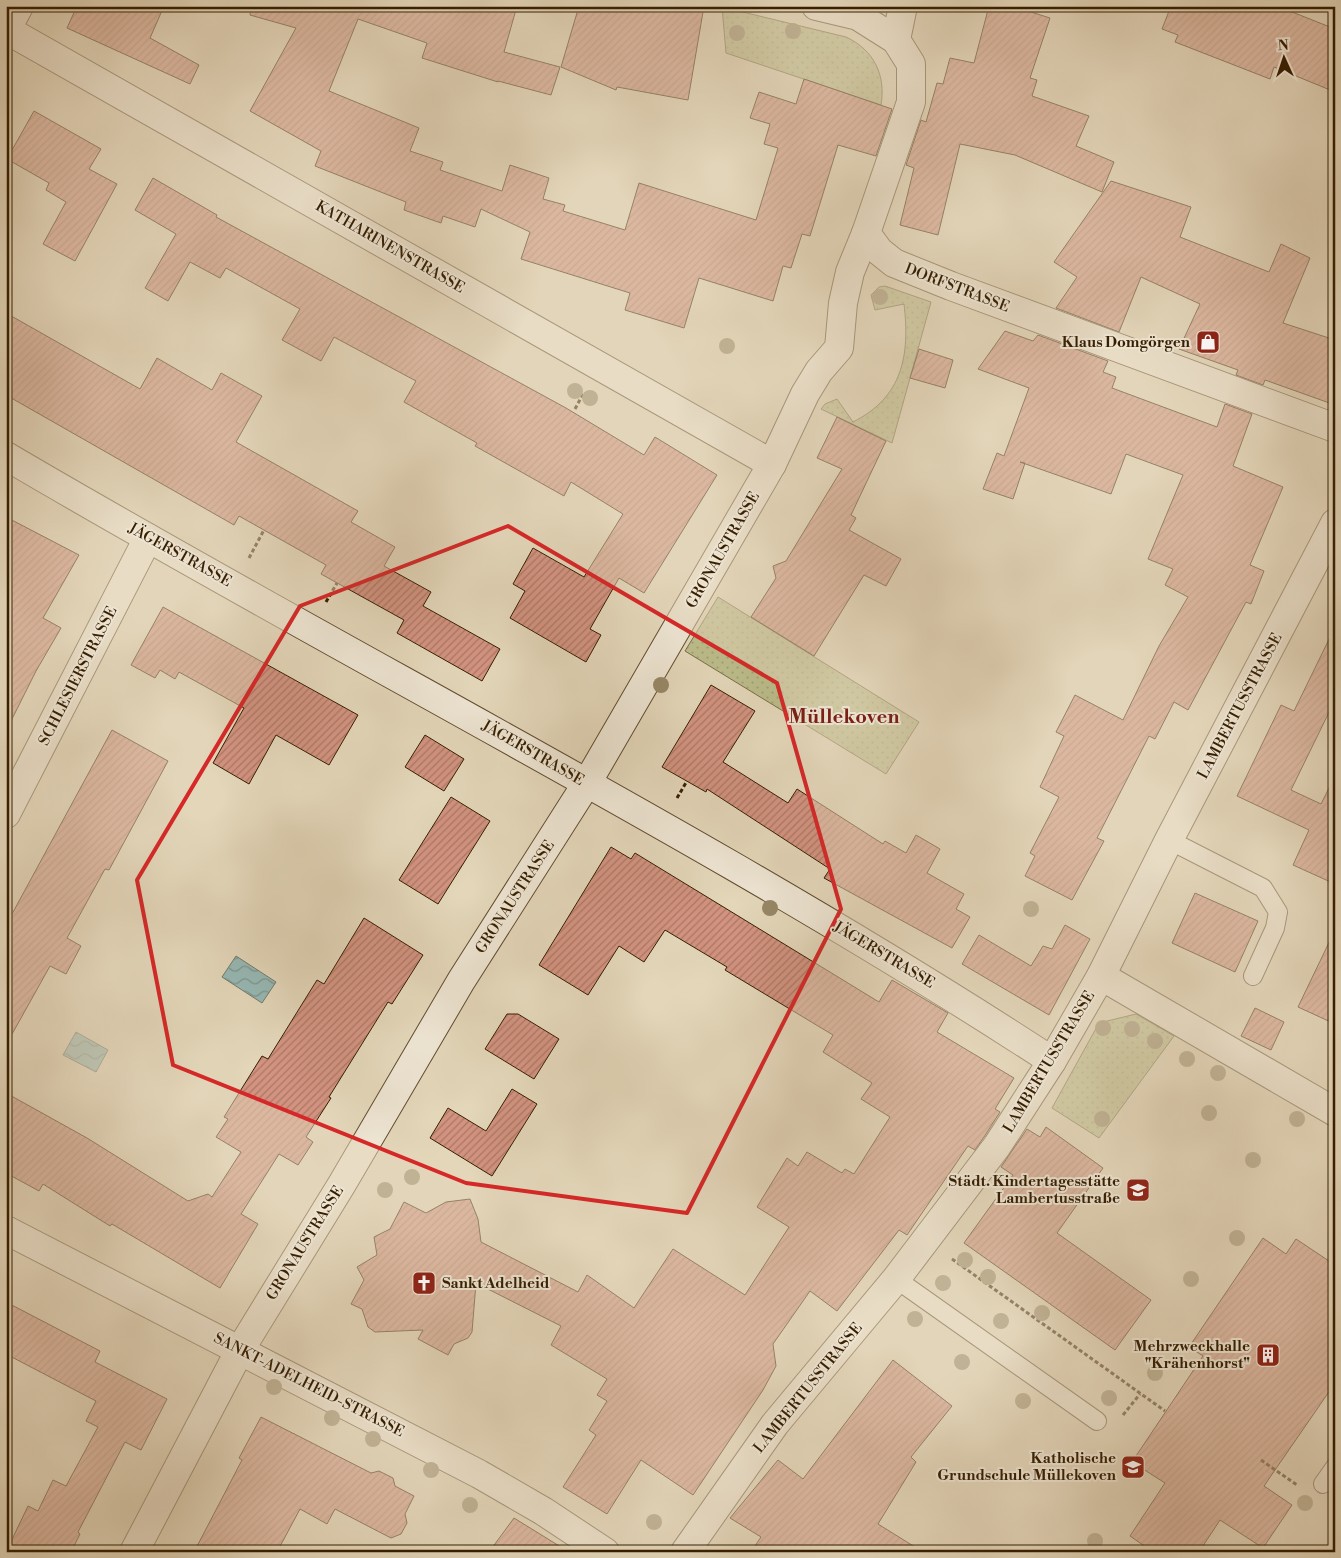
<svg xmlns="http://www.w3.org/2000/svg" width="1341" height="1558" viewBox="0 0 1341 1558" font-family="'Libre Bodoni',serif">
  <style>
    .grass { fill: url(#grass-dots); stroke: #786d45 }
    .water { fill: url(#water-waves); stroke: #707a6c }
    .building { fill: url(#building-hatch); stroke: #361e00 }
    .lines { fill: none; stroke-linecap: round; stroke-linejoin: round }
    .service-casing { stroke: #614c2e; stroke-width: 20 }
    .minor-casing { stroke: #614c2e; stroke-width: 30 }
    .tertiary-casing { stroke: #614c2e; stroke-width: 30 }
    .path { stroke: #361e00; stroke-width: 3; stroke-dasharray: 4 2.5; stroke-linecap: butt }
    .service { stroke: #ede4d2; stroke-width: 18 }
    .minor { stroke: #ede4d2; stroke-width: 28 }
    .tertiary { stroke: #ede4d2; stroke-width: 28 }
    .tree { fill: #968766 }
    .marked { fill: none; stroke: #d62828; stroke-width: 4; stroke-linejoin: round }
    .labels { text-anchor: middle; dominant-baseline: central; stroke-width: 4; stroke-linejoin: round; paint-order: stroke }
    .street-label { font-size: 15px; fill: #361e00; stroke: #ede4d2 }
    .poi-label { font-size: 15px; font-weight: bold; fill: #361e00; stroke: #ede4d2; text-anchor: end }
    .district-label { font-size: 20px; font-weight: bold; fill: #7a1f14; stroke: #ede4d2 }
  </style>
  <defs>
    <pattern id="grass-dots" width="8" height="8" patternUnits="userSpaceOnUse" patternTransform="scale(1.25)"><rect width="8" height="8" fill="#bbbc8a"/><path d="M2 2h.1M6 6h.1" fill="none" stroke="#a1a175" stroke-width="1.8" stroke-linecap="round"/></pattern>
    <pattern id="water-waves" width="16" height="10" patternUnits="userSpaceOnUse" patternTransform="scale(1.25)"><rect width="16" height="10" fill="#96b8b4"/><path d="M0 5q4-4 8 0t8 0" fill="none" stroke="#7b9590"/></pattern>
    <pattern id="building-hatch" width="6" height="6" patternUnits="userSpaceOnUse" patternTransform="scale(1.25)"><rect width="6" height="6" fill="#d29380"/><path d="M-1 1l2-2M0 6l6-6M5 7l2-2" fill="none" stroke="#ab7766"/></pattern>
  </defs>
  <rect width="100%" height="100%" fill="#e3d6b9"/>
  <filter id="stains"><feTurbulence type="fractalNoise" baseFrequency=".004" numOctaves="4"/><feColorMatrix values="0 0 0 0 .2 0 0 0 0 .09 0 0 0 0 .02 0 0 0 .5 -.17"/></filter>
  <radialGradient id="worn" r=".72"><stop offset=".6" stop-color="#630" stop-opacity="0"/><stop offset="1" stop-color="#630" stop-opacity=".3"/></radialGradient>
  <g class="grass">
    <path d="M722 7 846 37C874 50 886 75 881 105L726 53Z"/>
    <path d="M885 286 931 302 892 443 821 409 825 404 837 399 853 422C903 397 910 355 904 304L875 310 871 295 879 287Z"/>
    <path d="M718 597 919 722 886 774 685 651Z"/>
    <path d="M1136 1014 1174 1036 1099 1138 1052 1108 1099 1023Z"/>
  </g>
  <g class="water">
    <path d="M236 956 276 982 262 1003 222 977Z"/>
    <path d="M76 1032 108 1050 96 1072 63 1055Z"/>
  </g>
  <g class="building">
    <path d="M77 6H164L150 38 199 65 190 84 67 28Z"/>
    <path d="M251 6H517L504 52 560 67 551 95 498 81V82L422 58 427 43 358 19 329 91 419 128 410 151 443 162 440 170 502 191 510 165 549 178 543 199 565 205 563 211 625 230 639 183 756 220 778 148 764 144 770 124 750 118 759 92 796 104 804 79 892 109 876 156 838 145 810 236 802 234 791 268 783 266 773 301 699 278 684 328 625 310 630 293 521 259 530 232 481 209 475 227 443 216 441 223 404 210 406 202 315 166 321 151 250 111 296 28 250 15Z"/>
    <path d="M579 6H704L688 100 617 87 616 90 561 67Z"/>
    <path d="M989 6H1012L1050 18 1030 78 1037 80 1032 96 1089 116 1076 146 1114 162 1102 192 1015 155 960 144 938 235 900 225 914 168 906 165 921 120 926 122 937 83 943 84 950 58 974 63Z"/>
    <path d="M1171 6H1277L1335 29V92L1274 67 1270 79 1175 42 1178 35 1162 29Z"/>
    <path d="M34 111 101 149 89 169 117 184 75 261 43 244 66 202 46 190 49 183 7 159Z"/>
    <path d="M153 178 217 215 216 217 566 408 644 455 655 437 717 475 644 593 619 578 590 629 601 635 586 662 510 618 525 591 513 584 533 548 584 577 623 514 571 482 564 496 475 446 477 443 404 402 416 381 334 337 321 361 282 340 300 309 226 268 220 278 190 262 168 301 145 288 176 234 135 210Z"/>
    <path d="M1111 181 1191 207 1180 237 1269 272 1281 244 1310 258 1283 323 1335 340V405L1265 380 1263 385 1236 375 1238 370 1179 349 1200 304 1141 277 1119 332 1056 308 1077 277 1054 262Z"/>
    <path d="M6 313 140 389 157 358 212 390 221 373 262 396 236 442 358 511 351 522 395 547 384 566 431 592 423 606 500 649 482 681 397 633 404 620 321 574 326 565 239 516 234 525 6 395Z"/>
    <path d="M1005 331 1033 341 1038 335 1108 361 1103 372 1116 377 1112 388 1217 427 1225 404 1252 414 1233 466 1283 487 1250 565 1264 571 1251 604 1246 602 1188 710 1174 702 1155 739 1149 736 1097 838 1104 841 1072 900 1025 876 1035 856 1030 853 1059 797 1040 787 1064 736 1056 732 1075 695 1123 720 1159 646 1188 597 1165 585 1173 569 1148 559 1183 475 1126 454 1111 494 1020 462 1025 463 1013 499 983 489 997 453 1004 456 1029 388 978 369Z"/>
    <path d="M919 349 953 360 945 388 910 378Z"/>
    <path d="M837 417 886 441 851 515 856 518 849 530 901 559 886 586 864 575 814 656 751 617 776 578 773 566 786 561 842 469 817 458Z"/>
    <path d="M6 517 79 555 43 618 61 628 36 671 6 731Z"/>
    <path d="M163 607 358 715 329 765 276 735 249 784 213 763 244 708 179 672 175 679 160 670 155 678 131 665Z"/>
    <path d="M1335 627V700L1291 790 1321 804 1335 776V884L1293 865 1309 830 1237 796 1281 705 1294 711Z"/>
    <path d="M711 685 755 711 723 762 788 803 797 789 883 844 885 841 906 853 916 835 940 849 927 873 964 894 956 909 970 917 952 948 824 878 830 869 707 789 706 792 662 767Z"/>
    <path d="M112 730 168 761 109 870 105 869 67 938 81 946 66 974 50 966 6 1045V925Z"/>
    <path d="M425 735 464 759 444 791 405 767Z"/>
    <path d="M451 797 490 821 438 904 399 880Z"/>
    <path d="M611 847 631 859 635 853 879 1002 892 980 948 1013 937 1032 1014 1078 995 1109 1000 1112 984 1137 975 1150 968 1146 907 1235 899 1230 837 1311 810 1291 773 1344 776 1366 763 1390 693 1495 641 1460 607 1514 563 1487 596 1435 589 1430 607 1401 597 1395 607 1379 551 1345 561 1326 476 1283 472 1332 468 1338 454 1344 448 1355 418 1339 423 1330 375 1332 368 1327 362 1309 351 1304 364 1280 357 1267 377 1255 374 1237 390 1229 404 1202 426 1213 446 1202 470 1199 478 1219 481 1242 578 1292 587 1275 634 1308 673 1249 745 1295 789 1227 757 1207 787 1158 798 1166 807 1152 842 1173 845 1169 854 1174 890 1117 861 1099 872 1083 823 1052 833 1035 725 970 727 967 665 930 644 962 619 946 588 995 539 965Z"/>
    <path d="M1195 893 1258 921 1235 972 1172 943Z"/>
    <path d="M364 918 423 955 392 1004 388 1002 329 1097 331 1098 306 1137 313 1142 298 1165 279 1154 241 1214 258 1224 220 1288 112 1224 110 1226 43 1184 39 1191 6 1173V1093L87 1138 188 1201 208 1194 212 1197 241 1152 216 1137 228 1119 224 1117 262 1056 268 1059 317 980 324 984Z"/>
    <path d="M1065 925 1090 939 1049 1015 962 964 979 935 1031 966 1043 946 1052 949Z"/>
    <path d="M1335 930V1024L1298 1007Z"/>
    <path d="M1255 1008 1284 1022 1271 1050 1241 1036Z"/>
    <path d="M507 1014H518L559 1039 534 1079 485 1049Z"/>
    <path d="M512 1089 537 1104 492 1176 430 1138 448 1108 486 1131Z"/>
    <path d="M1046 1127 1103 1168 1057 1233 1151 1300 1115 1350 964 1243 1013 1175 1001 1167 1027 1129 1040 1137Z"/>
    <path d="M1263 1238 1286 1254 1296 1239 1335 1265V1383L1264 1486 1292 1505 1263 1548 1220 1520 1199 1552H1153L1130 1536 1165 1483 1132 1462 1203 1356 1189 1347Z"/>
    <path d="M6 1302 100 1351 95 1362 167 1399 141 1450 125 1442 78 1532 80 1534 71 1552H6L28 1506 38 1511 53 1480 66 1486 98 1427 86 1421 96 1401 6 1354Z"/>
    <path d="M893 1360 952 1406 911 1457 916 1462 878 1524 923 1552H751L761 1537 730 1518 778 1460 803 1479Z"/>
    <path d="M261 1417 371 1473 379 1471 393 1478 395 1486 414 1496 405 1514 407 1523 401 1534 391 1538 335 1509 327 1524 300 1509 277 1552H194L242 1460 239 1458Z"/>
    <path d="M514 1518 569 1552H489Z"/>
  </g>
  <g class="lines">
    <g class="service-casing">
      <g id="service">
        <path d="M1169 840 1263 888 1278 912 1275 928 1253 976"/>
        <path d="M896 1279 1097 1421"/>
        <path d="M1323 1484 1335 1467"/>
      </g>
    </g>
    <g class="minor-casing">
      <g id="minor">
        <path d="M816 6 858 16 896 40 911 64V102L866 233 879 251 894 263 951 286 1335 428"/>
        <path d="M7 30 772 464"/>
        <path d="M896 40 903 6"/>
        <path d="M6 456C354 661 715 841 1052 1061"/>
        <path d="M6 814 148 538"/>
        <path d="M1101 976 1335 1112"/>
        <path d="M6 1230 479 1474 543 1511 605 1552"/>
        <path d="M134 1552 240 1350 342 1184 461 981 587 783 772 464 805 394 819 371 839 348 843 303 850 272 866 233"/>
        <path d="M685 1552 775 1424 896 1279 997 1146 1052 1061 1101 976 1169 840 1335 523"/>
      </g>
    </g>
    <g class="tertiary-casing">
      <path id="tertiary" d="M6 31 19 6"/>
    </g>
    <g class="path">
      <path d="M575 409 583 394"/>
      <path d="M249 558 264 530"/>
      <path d="M326 602 337 583"/>
      <path d="M677 798 687 781"/>
      <path d="M952 1259 1165 1411"/>
      <path d="M1123 1415 1140 1394"/>
      <path d="M1261 1460 1297 1485"/>
    </g>
    <use href="#service" class="service"/>
    <use href="#minor" class="minor"/>
    <use href="#tertiary" class="tertiary"/>
  </g>
  <g class="tree">
    <circle cx="793" cy="31" r="8"/>
    <circle cx="737" cy="33" r="8"/>
    <circle cx="880" cy="297" r="8"/>
    <circle cx="727" cy="346" r="8"/>
    <circle cx="575" cy="391" r="8"/>
    <circle cx="590" cy="398" r="8"/>
    <circle cx="661" cy="685" r="8"/>
    <circle cx="770" cy="908" r="8"/>
    <circle cx="1031" cy="909" r="8"/>
    <circle cx="1103" cy="1028" r="8"/>
    <circle cx="1132" cy="1029" r="8"/>
    <circle cx="1155" cy="1041" r="8"/>
    <circle cx="1187" cy="1059" r="8"/>
    <circle cx="1218" cy="1073" r="8"/>
    <circle cx="1209" cy="1113" r="8"/>
    <circle cx="1102" cy="1119" r="8"/>
    <circle cx="1297" cy="1119" r="8"/>
    <circle cx="1253" cy="1160" r="8"/>
    <circle cx="412" cy="1177" r="8"/>
    <circle cx="385" cy="1190" r="8"/>
    <circle cx="1237" cy="1238" r="8"/>
    <circle cx="965" cy="1260" r="8"/>
    <circle cx="988" cy="1277" r="8"/>
    <circle cx="1191" cy="1279" r="8"/>
    <circle cx="943" cy="1283" r="8"/>
    <circle cx="1042" cy="1313" r="8"/>
    <circle cx="915" cy="1319" r="8"/>
    <circle cx="1001" cy="1321" r="8"/>
    <circle cx="962" cy="1362" r="8"/>
    <circle cx="1155" cy="1373" r="8"/>
    <circle cx="274" cy="1387" r="8"/>
    <circle cx="1109" cy="1398" r="8"/>
    <circle cx="1023" cy="1401" r="8"/>
    <circle cx="332" cy="1418" r="8"/>
    <circle cx="373" cy="1439" r="8"/>
    <circle cx="431" cy="1470" r="8"/>
    <circle cx="1305" cy="1503" r="8"/>
    <circle cx="470" cy="1505" r="8"/>
    <circle cx="654" cy="1522" r="8"/>
    <circle cx="1095" cy="1541" r="8"/>
  </g>
  <path d="M0 0H1341V1558H0ZM508 526 777 683 841 909 687 1213 466 1183 173 1065 137 880 300 606Z" fill="#e3d6b9" fill-opacity=".55" fill-rule="evenodd"/>
  <path class="marked" d="M508 526 777 683 841 909 687 1213 466 1183 173 1065 137 880 300 606Z"/>
  <defs>
    <g id="shop-square" transform="scale(1.25)"><rect x="-9" y="-9" width="18" height="18" rx="4" fill="#8f2418" stroke="#ede4d2"/><path d="M-5-2.5h2.3a2.7 3.5 0 0 1 5.4 0H5L5.5 6h-11ZM-1.5-2.5h3a1.5 2.3 0 0 0-3 0Z" fill="#fff"/></g>
    <g id="school-square" transform="scale(1.25)"><rect x="-9" y="-9" width="18" height="18" rx="4" fill="#8f2418" stroke="#ede4d2"/><path d="M0-5L7-2L0 1L-7-2ZM-4 1L0 2.5L4 1V4Q0 6-4 4Z" fill="#fff"/></g>
    <g id="church-square" transform="scale(1.25)"><rect x="-9" y="-9" width="18" height="18" rx="4" fill="#8f2418" stroke="#ede4d2"/><path d="M-1.2-6h2.4v3.5h3.3v2.4h-3.3V6h-2.4V-.1h-3.3v-2.4h3.3Z" fill="#fff"/></g>
    <g id="building-square" transform="scale(1.25)"><rect x="-9" y="-9" width="18" height="18" rx="4" fill="#8f2418" stroke="#ede4d2"/><path d="M-4-6H4V6H1V3H-1V6H-4ZM-2.5-4.3h1.7v1.8h-1.7ZM.8-4.3h1.7v1.8H.8ZM-2.5-1h1.7V.8h-1.7ZM.8-1h1.7V.8H.8Z" fill="#fff"/></g>
  </defs>
  <g fill-rule="evenodd">
    <use href="#shop-square" x="1208" y="342"/>
    <use href="#school-square" x="1138" y="1190"/>
    <use href="#church-square" x="424" y="1283"/>
    <use href="#building-square" x="1268" y="1355"/>
    <use href="#school-square" x="1133" y="1467"/>
  </g>
  <g class="labels">
    <g class="street-label">
      <text transform="translate(390 247) rotate(30)">KATHARINENSTRASSE</text>
      <text transform="translate(957 288) rotate(21)">DORFSTRASSE</text>
      <text transform="translate(723 550) rotate(-60)">GRONAUSTRASSE</text>
      <text transform="translate(180 555) rotate(29)">JÄGERSTRASSE</text>
      <text transform="translate(78 676) rotate(-63)">SCHLESIERSTRASSE</text>
      <text transform="translate(1240 706) rotate(-62)">LAMBERTUSSTRASSE</text>
      <text transform="translate(533 753) rotate(30)">JÄGERSTRASSE</text>
      <text transform="translate(515 897) rotate(-57)">GRONAUSTRASSE</text>
      <text transform="translate(884 955) rotate(31)">JÄGERSTRASSE</text>
      <text transform="translate(1049 1062) rotate(-59)">LAMBERTUSSTRASSE</text>
      <text transform="translate(305 1243) rotate(-58)">GRONAUSTRASSE</text>
      <text transform="translate(309 1385) rotate(27)">SANKT-ADELHEID-STRASSE</text>
      <text transform="translate(808 1388) rotate(-51)">LAMBERTUSSTRASSE</text>
    </g>
    <g class="poi-label">
      <text x="1190" y="342">Klaus Domgörgen</text>
      <text x="1120" y="1181">Städt. Kindertagesstätte<tspan x="1120" dy="17">Lambertusstraße</tspan></text>
      <text x="442" y="1283" text-anchor="start">Sankt Adelheid</text>
      <text x="1250" y="1346">Mehrzweckhalle<tspan x="1250" dy="17">"Krähenhorst"</tspan></text>
      <text x="1116" y="1458">Katholische<tspan x="1116" dy="17">Grundschule Müllekoven</tspan></text>
    </g>
    <g class="district-label">
      <text x="844" y="717">Müllekoven</text>
    </g>
  </g>
  <rect width="1341" height="1558" fill="none" stroke="#e3d6b9" stroke-width="25"/>
  <rect x="8" y="8" width="1326" height="1543" fill="none" stroke="#361e00" stroke-width="2.5"/>
  <rect x="12" y="12" width="1316" height="1533" fill="none" stroke="#361e00"/>
  <g transform="translate(1284 58) rotate(357)" stroke="#ede4d2" stroke-width="4" paint-order="stroke">
  <path d="M0-4L9 19L0 12L-9 19Z" fill="#361e00"/>
  <text y="-8" font-size="14" font-weight="bold" text-anchor="middle" fill="#361e00">N</text>
  </g>
  <rect width="100%" height="100%" filter="url(#stains)"/>
  <rect width="100%" height="100%" fill="url(#worn)"/>
</svg>
